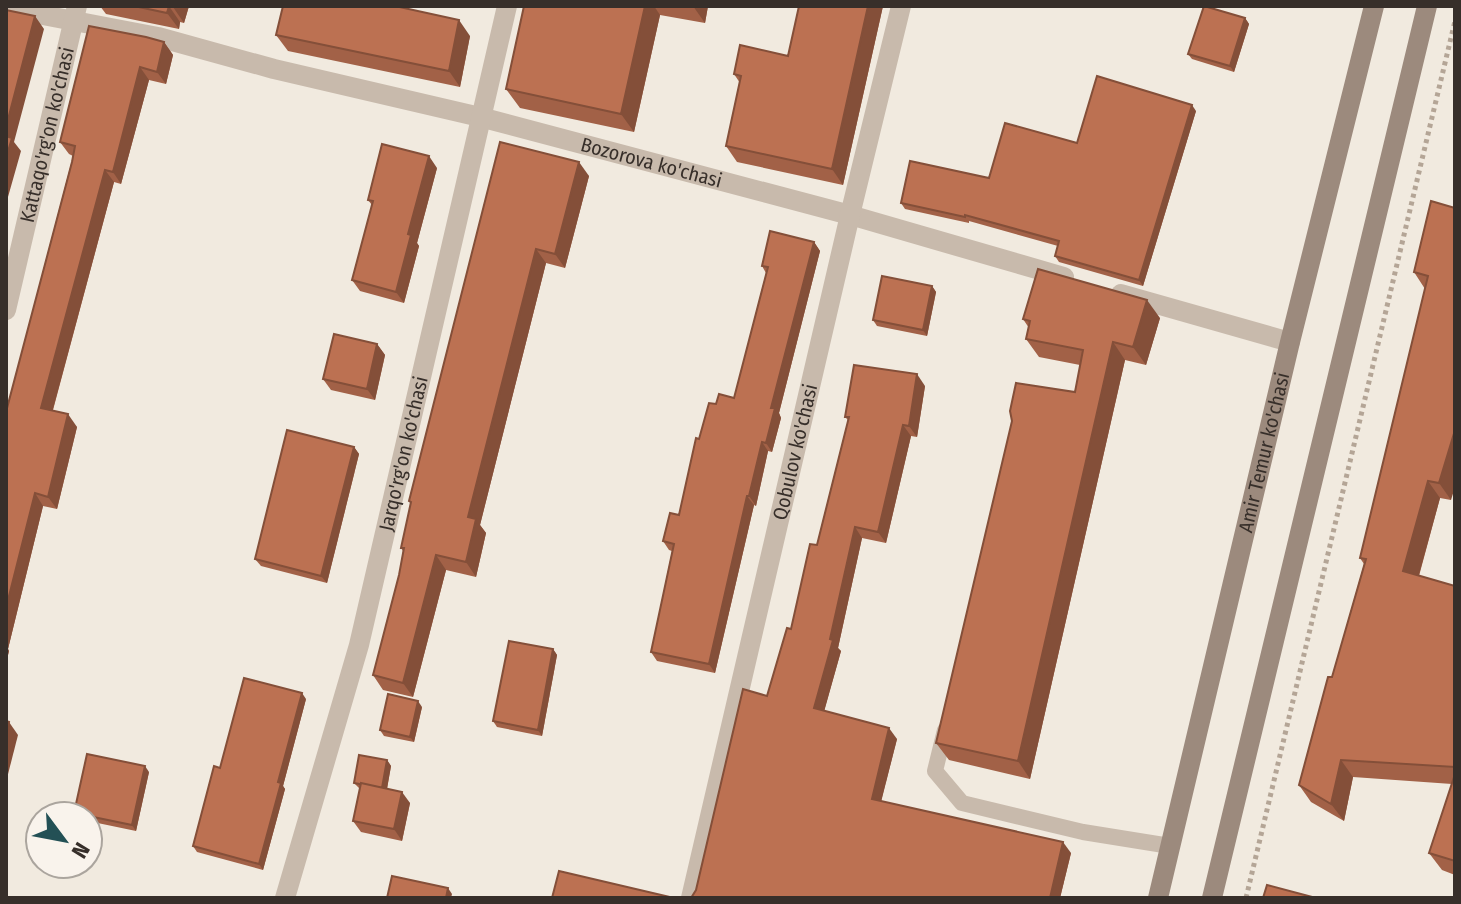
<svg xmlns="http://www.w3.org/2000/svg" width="1461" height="904" viewBox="0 0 1461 904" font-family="'Fira Sans Condensed',sans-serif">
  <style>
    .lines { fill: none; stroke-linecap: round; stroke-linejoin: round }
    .path { stroke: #b4a596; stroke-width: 5; stroke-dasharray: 4 4; stroke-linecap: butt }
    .service { stroke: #c8baac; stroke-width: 16 }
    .minor { stroke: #c8baac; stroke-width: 20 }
    .secondary { stroke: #9c8a7d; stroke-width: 20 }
    .wall { fill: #a26147 }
    .shaded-wall { fill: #844f39 }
    .building { fill: #bc7152; stroke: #844f39; stroke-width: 2 }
    .labels { text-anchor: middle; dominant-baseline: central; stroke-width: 6; stroke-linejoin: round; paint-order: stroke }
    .street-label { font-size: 20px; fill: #372f2a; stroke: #f9f3ec }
  </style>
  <rect width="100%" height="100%" fill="#f1eadf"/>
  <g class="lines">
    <path class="path" d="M1246 898 1455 21"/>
    <path class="service" d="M945 730 935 771 962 803 1083 832 1170 846"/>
    <g class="minor">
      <path id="s1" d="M6 8 158 37 274 69 480 117 850 215 1064 277"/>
      <path d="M1121 294 1290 342"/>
      <path id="s2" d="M6 310 77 6"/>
      <path id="s3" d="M285 898 359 645 507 6"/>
      <path id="s4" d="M691 898 850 215 901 6"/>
    </g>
    <g class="secondary">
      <path id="s5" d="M1158 898 1290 342 1374 6"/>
      <path d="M1212 898 1427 6"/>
    </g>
  </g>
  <g class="wall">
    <path d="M100 6H189L184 23 180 22 179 29 106 14Z"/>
    <path d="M524 6H708L705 23 660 15 634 132 520 108 506 89Z"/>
    <path d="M799 6H883L843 185 737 162 726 146 740 83 734 74 788 56Z"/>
    <path d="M1245 18 1249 24 1234 72 1192 59 1188 54Z"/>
    <path d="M276 35 470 36 460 87 288 51Z"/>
    <path d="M164 42 173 55 166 84 149 80 121 184 114 182 53 410 77 427 57 509 43 506 8 649 9 651 6 663V412L73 156 69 154 60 142Z"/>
    <path d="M1196 111 1143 286 1059 262 1055 256 1058 246 969 221V223L905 209 901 203 989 178 1077 143Z"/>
    <path d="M500 142 589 176 565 268 546 263 480 525 486 533 476 577 446 570 413 697 383 690 373 675 399 575 403 551 401 548 411 504 409 501Z"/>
    <path d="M437 168 417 243 419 246 404 303 360 291 352 280 372 205 368 200Z"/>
    <path d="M1431 201 1451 500 1440 498 1419 576 1455 586V875L1442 870 1429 853 1452 784 1353 777 1344 821 1311 802 1299 785 1332 677 1364 564 1360 558 1425 289 1414 272Z"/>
    <path d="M814 242 820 251 779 413 781 418 772 452 768 451 756 506 754 505 715 673 657 661 651 652 672 551 669 550 663 541 679 515 699 439 716 404 734 398 766 273 762 266Z"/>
    <path d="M932 286 936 292 927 336 877 326 873 320Z"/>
    <path d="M1160 318 1146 365 1125 360 1030 779 949 760 936 743 1075 392 1080 365 1039 357 1026 339 1029 328 1023 319Z"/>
    <path d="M377 344 385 355 375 400 331 390 323 379Z"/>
    <path d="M925 386 917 437 911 436 886 543 862 538 838 648 841 651 824 711 897 739 881 801 1071 853 1060 898H691L696 890 791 629 817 545 848 420 845 417Z"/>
    <path d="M354 447 359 454 327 583 261 566 255 559Z"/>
    <path d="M553 649 557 655 542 736 497 727 493 721Z"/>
    <path d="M306 699 283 786 285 789 263 870 197 852 193 846 220 768Z"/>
    <path d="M422 707 414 742 384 736 380 730Z"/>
    <path d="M387 760 391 766 387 789 410 803 402 841 361 832 353 821 360 789 354 783Z"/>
    <path d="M149 772 136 831 88 821V816H76L74 813Z"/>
  </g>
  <g class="shaded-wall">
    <path d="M169 6 180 22 179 29 167 13Z"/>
    <path d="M173 6H189L184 23 173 7Z"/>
    <path d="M645 6H654L660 15 634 132 621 114Z"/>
    <path d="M693 6H708L705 23Z"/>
    <path d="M868 6H883L843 185 832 169Z"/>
    <path d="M35 16 44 29 14 142 21 151 6 204V127Z"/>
    <path d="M1245 18 1249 24 1234 72 1230 66Z"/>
    <path d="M459 20 470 36 460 87 449 71Z"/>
    <path d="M164 42 173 55 166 84 157 72Z"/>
    <path d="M140 67 149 80 121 184 113 172Z"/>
    <path d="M1192 105 1196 111 1143 286 1139 280Z"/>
    <path d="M429 156 437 168 417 243 419 246 404 303 396 292 408 234Z"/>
    <path d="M579 162 589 176 565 268 555 254Z"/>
    <path d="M105 170 114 182 50 420 41 408Z"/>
    <path d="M814 242 820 251 779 413 781 418 772 452 766 443 771 408Z"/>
    <path d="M536 249 546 263 480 525 486 533 476 577 466 562 468 517Z"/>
    <path d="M932 286 936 292 927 336 923 330Z"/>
    <path d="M1147 300 1160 318 1146 365 1133 347Z"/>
    <path d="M1113 342 1125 360 1030 779 1018 761Z"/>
    <path d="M377 344 385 355 375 400 367 389Z"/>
    <path d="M917 374 925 386 917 437 909 426Z"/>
    <path d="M68 414 77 427 57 509 48 497Z"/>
    <path d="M903 425 911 436 886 543 878 532Z"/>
    <path d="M1455 430V487L1451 500 1439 483Z"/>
    <path d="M762 442 768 451 756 506 749 496Z"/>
    <path d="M354 447 359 454 327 583 321 576Z"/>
    <path d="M1428 481 1440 498 1415 589 1403 571Z"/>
    <path d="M35 493 43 506 8 649 9 651 6 663V608Z"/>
    <path d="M747 496 754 505 715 673 709 664Z"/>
    <path d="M855 527 862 538 838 648 841 651 822 719 814 708Z"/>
    <path d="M436 555 446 570 413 697 403 683Z"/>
    <path d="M553 649 557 655 542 736 538 730Z"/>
    <path d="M302 693 306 699 283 786 285 789 263 870 259 864 278 782Z"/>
    <path d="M418 701 422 707 414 742 410 737Z"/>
    <path d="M9 722 18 735 6 782V735Z"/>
    <path d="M889 728 897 739 879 810 872 799Z"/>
    <path d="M387 760 391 766 386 794 382 788Z"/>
    <path d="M1341 760 1353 777 1344 821 1331 804Z"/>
    <path d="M145 766 149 772 136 831 132 825Z"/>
    <path d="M402 792 410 803 402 841 394 829Z"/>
    <path d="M1063 842 1071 853 1060 898H1050Z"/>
    <path d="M448 888 452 894 451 898H446Z"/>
  </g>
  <g class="building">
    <path d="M134 6H169L167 13Z"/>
    <path d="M283 6H395L459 20 449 71 276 35Z"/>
    <path d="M524 6H645L621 114 506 89Z"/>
    <path d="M799 6H868L832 169 726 146 741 76 734 74 740 45 788 56Z"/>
    <path d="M1204 6 1245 18 1230 66 1188 54Z"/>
    <path d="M6 10 35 16 6 127Z"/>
    <path d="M89 26 146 37 164 42 157 72 140 67 113 172 105 170 41 408 68 414 48 497 35 493 6 608V412L72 162 75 146 60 142Z"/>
    <path d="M1097 76 1192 105 1139 280 1055 256 1059 241 965 215V217L901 203 910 161 989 178 1005 123 1077 143Z"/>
    <path d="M6 136 12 138 6 158Z"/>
    <path d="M500 142 579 162 555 254 536 249 468 517 476 519 466 562 436 555 403 683 373 675 399 575 404 548H401L411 502 409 501Z"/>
    <path d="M382 144 429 156 408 234 411 235 396 292 352 280 373 201 368 200Z"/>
    <path d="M1431 201 1455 208V430L1439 483 1428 481 1403 571 1455 586V767L1341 760 1331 804 1299 785 1328 677H1332L1366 559 1360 558 1428 276 1414 272Z"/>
    <path d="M770 231 814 242 771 408H775L766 443 762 442 749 496H747L709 664 651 652 674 544 663 541 670 513 679 515 696 438 699 439 709 403 716 404 719 394 734 398 768 267 762 266Z"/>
    <path d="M1038 269 1147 300 1133 347 1113 342 1018 761 936 743 1012 421 1010 411 1016 383 1075 392 1083 350 1026 339 1030 321 1023 319Z"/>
    <path d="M882 276 932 286 923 330 873 320Z"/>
    <path d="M334 334 377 344 367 389 323 379Z"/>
    <path d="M854 365 917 374 909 426 903 425 878 532 855 527 830 639 833 640 814 708 889 728 872 799 1063 842 1050 898H691L696 890 743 689 767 696 787 628 791 629 810 544 817 545 849 417H845Z"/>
    <path d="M287 430 354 447 321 576 255 559Z"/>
    <path d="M509 641 553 649 538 730 493 721Z"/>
    <path d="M244 678 302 693 278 782 281 783 259 864 193 846 214 766 220 768Z"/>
    <path d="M388 694 418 701 410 737 380 730Z"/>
    <path d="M6 721 9 722 6 735Z"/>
    <path d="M87 754 145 766 132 825 74 813Z"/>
    <path d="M359 755 387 760 382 788 354 783Z"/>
    <path d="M1455 774V861L1429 853Z"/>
    <path d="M361 783 402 792 394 829 353 821Z"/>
    <path d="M559 871 674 898H552Z"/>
    <path d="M392 876 448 888 446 898H387Z"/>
    <path d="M1267 885 1316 898H1263Z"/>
  </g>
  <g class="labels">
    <g class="street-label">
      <text stroke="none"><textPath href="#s2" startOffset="180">Kattaqo'rg'on ko'chasi</textPath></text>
      <text stroke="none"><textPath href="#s1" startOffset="664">Bozorova ko'chasi</textPath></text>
      <text stroke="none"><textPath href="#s5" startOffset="458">Amir Temur ko'chasi</textPath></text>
      <text stroke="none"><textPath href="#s4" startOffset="458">Qobulov ko'chasi</textPath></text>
      <text stroke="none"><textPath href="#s3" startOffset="460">Jarqo'rg'on ko'chasi</textPath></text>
    </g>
  </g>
  <rect width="1461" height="904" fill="none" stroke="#372f2a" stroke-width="16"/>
  <g transform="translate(64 840) rotate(122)"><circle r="38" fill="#f9f3ec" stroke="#aba59e" stroke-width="2"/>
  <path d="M0-6L14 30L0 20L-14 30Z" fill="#235055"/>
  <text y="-12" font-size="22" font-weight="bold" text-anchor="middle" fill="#372f2a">N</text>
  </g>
</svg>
